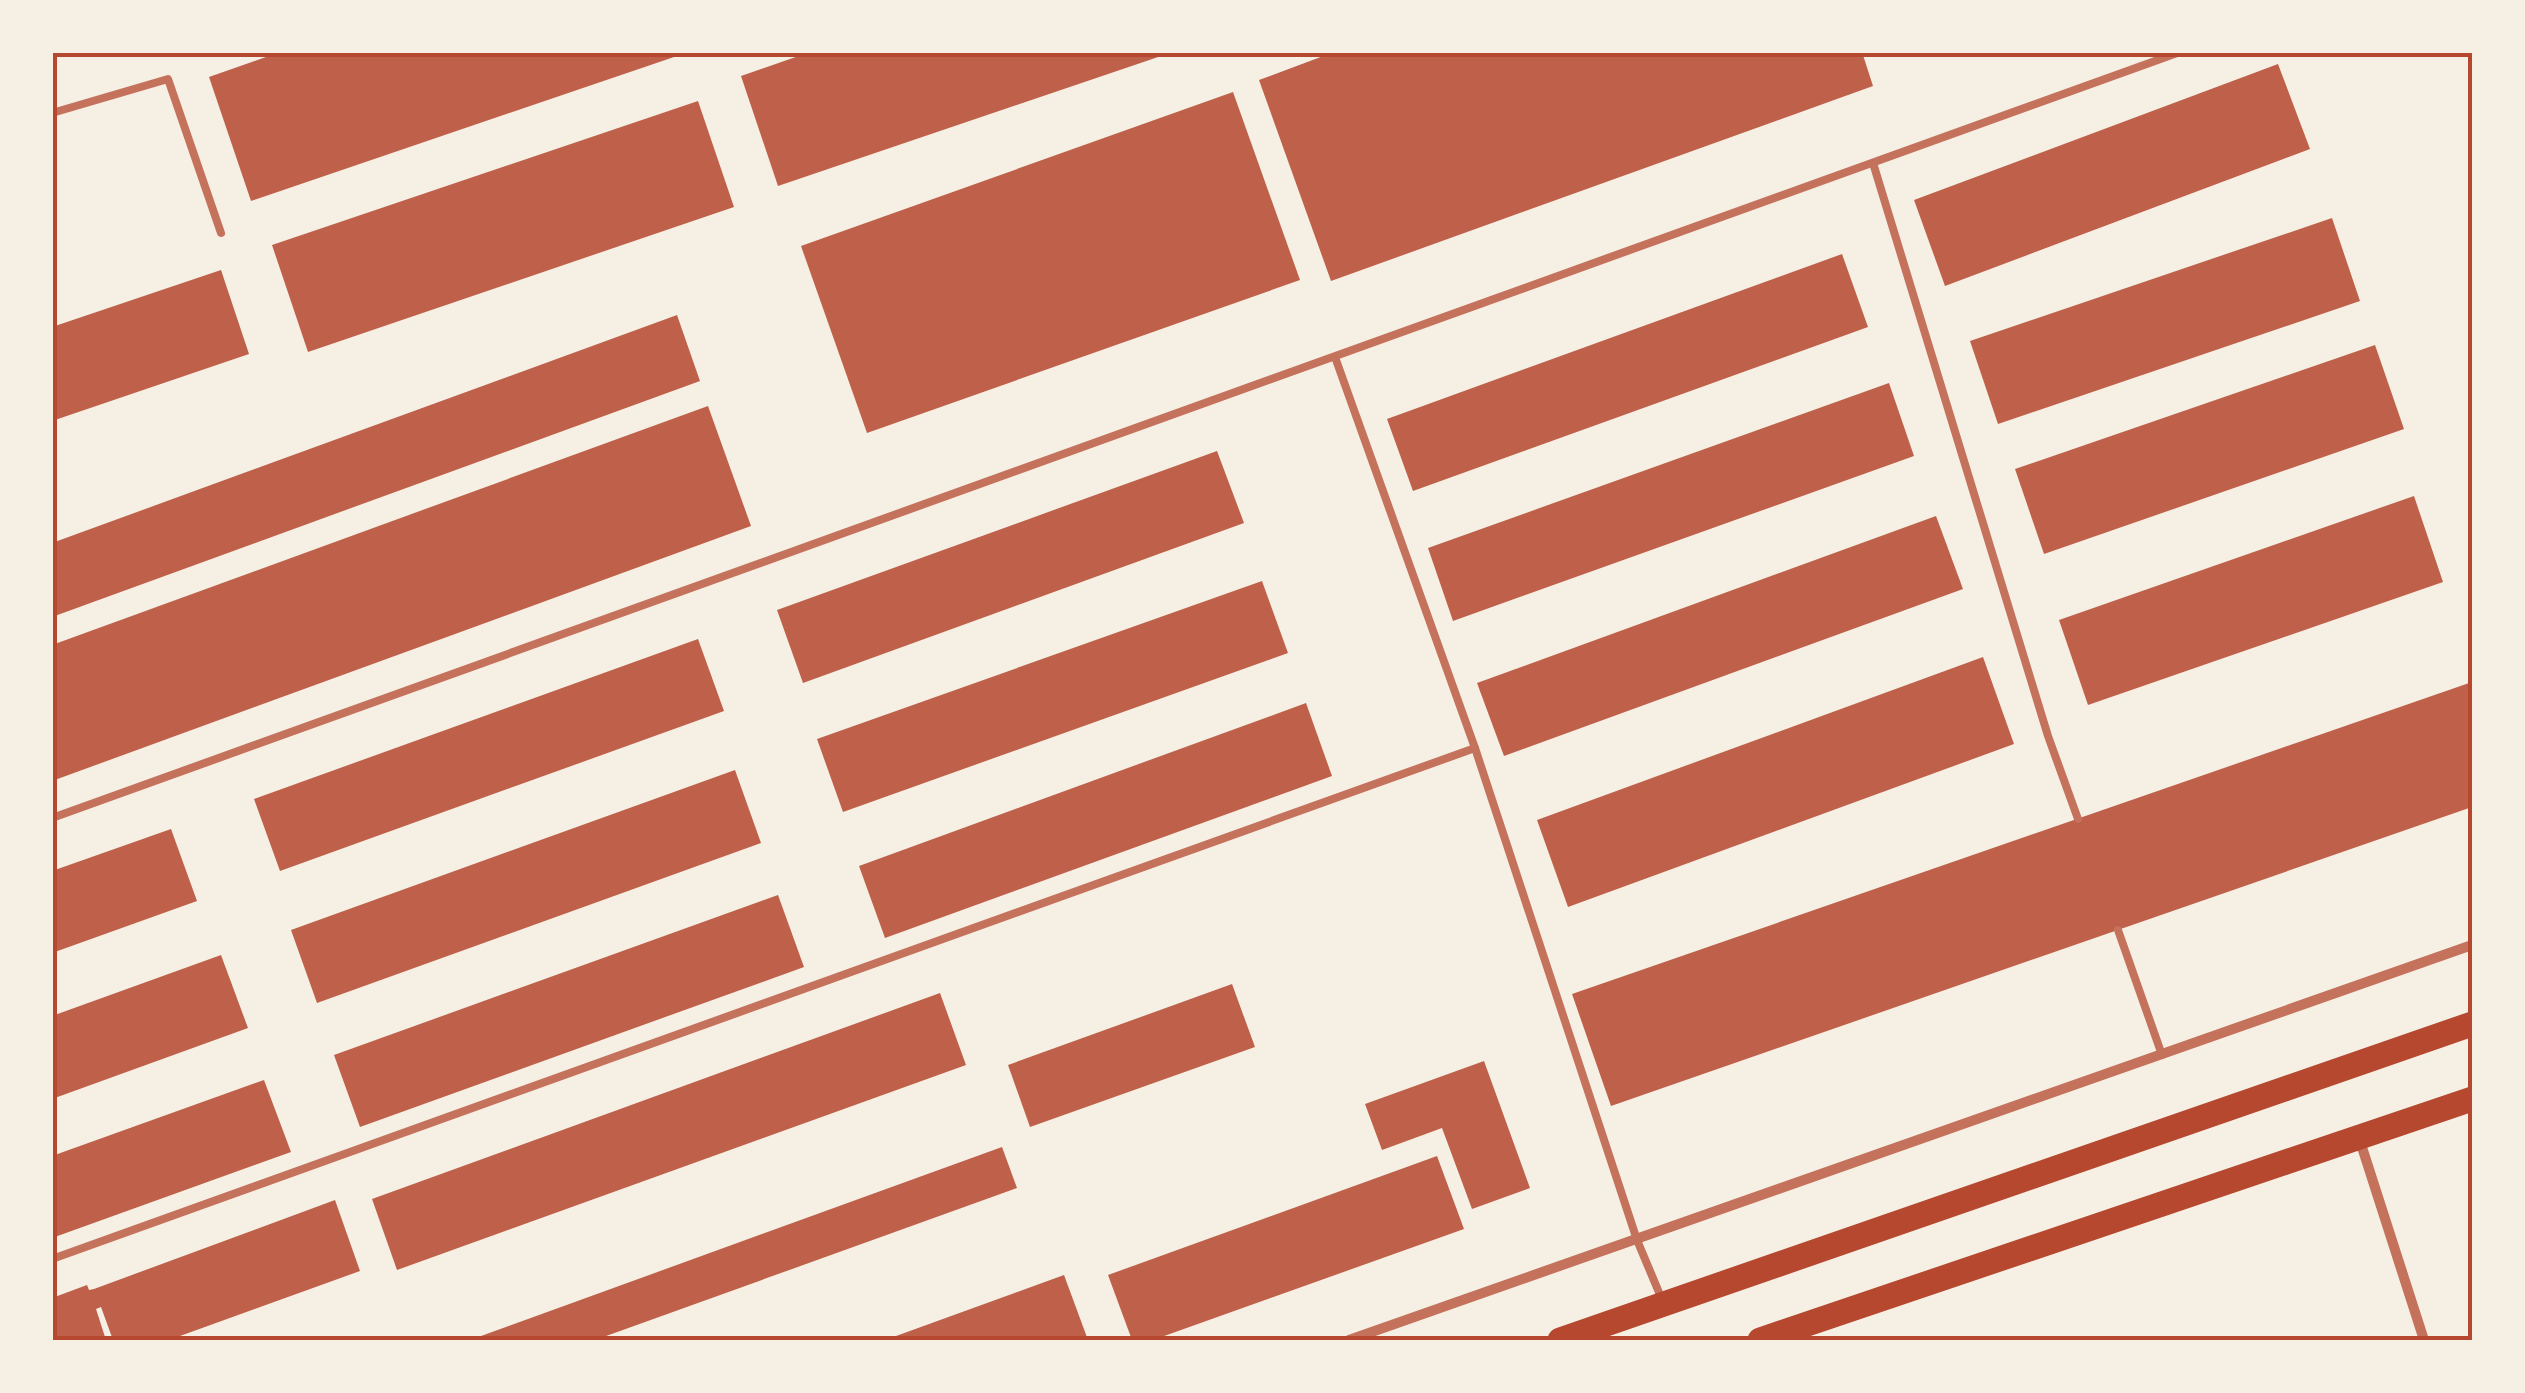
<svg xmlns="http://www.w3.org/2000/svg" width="2525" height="1393" viewBox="0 0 2525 1393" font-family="'Fira Sans Condensed',sans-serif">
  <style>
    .building { fill: #bf614a }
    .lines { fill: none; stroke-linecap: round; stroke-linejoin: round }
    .service { stroke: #c5725c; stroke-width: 8 }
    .minor { stroke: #c5725c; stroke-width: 10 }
    .primary { stroke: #b5482f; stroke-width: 25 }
    .neatline { fill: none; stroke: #b5482f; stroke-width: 4 }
  </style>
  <rect width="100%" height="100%" fill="#f6efe4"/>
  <g class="building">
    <path d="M280 52H675L677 56 251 201 209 77Z"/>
    <path d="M810 52H1169L1170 53 778 186 741 76Z"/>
    <path d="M1334 52H1862L1873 86 1331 281 1259 80Z"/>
    <path d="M2278 64 2310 149 1945 286 1914 200Z"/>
    <path d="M1233 92 1300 280 867 433 801 246Z"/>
    <path d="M698 101 734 207 308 352 272 245Z"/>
    <path d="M2332 218 2360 301 1998 424 1970 341Z"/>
    <path d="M1842 254 1868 327 1413 491 1387 419Z"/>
    <path d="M221 270 249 354 52 421V327Z"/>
    <path d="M677 315 700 381 52 617V543Z"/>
    <path d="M2375 345 2404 429 2044 554 2015 469Z"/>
    <path d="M1889 383 1914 456 1453 621 1428 548Z"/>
    <path d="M708 406 751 526 52 781V645Z"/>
    <path d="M1217 451 1244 523 803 683 777 610Z"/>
    <path d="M2414 496 2443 582 2088 705 2059 620Z"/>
    <path d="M1936 516 1963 589 1504 756 1477 683Z"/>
    <path d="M1262 581 1288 653 843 812 817 739Z"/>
    <path d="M698 639 724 711 280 871 254 799Z"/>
    <path d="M1983 657 2014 744 1568 907 1537 820Z"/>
    <path d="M2472 682V807L1611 1106 1572 994Z"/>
    <path d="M1306 703 1332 776 885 938 859 866Z"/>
    <path d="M735 770 761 843 317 1003 291 930Z"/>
    <path d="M171 829 197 901 52 953V871Z"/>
    <path d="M778 895 804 967 360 1127 334 1055Z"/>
    <path d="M221 955 248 1028 52 1099V1016Z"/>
    <path d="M1232 984 1255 1047 1030 1127 1008 1065Z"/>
    <path d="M940 993 966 1065 397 1270 372 1199Z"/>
    <path d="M1484 1061 1530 1188 1472 1209 1442 1128 1382 1150 1365 1104Z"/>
    <path d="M264 1080 291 1152 52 1238V1156Z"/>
    <path d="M1002 1147 1017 1188 595 1340H470Z"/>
    <path d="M1437 1156 1464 1229 1153 1340H1132L1108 1275Z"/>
    <path d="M335 1200 360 1271 169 1340H113L101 1307 96 1309 105 1337 96 1340H52V1298L87 1285 89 1290 94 1289Z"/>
    <path d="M1064 1275 1088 1340H885Z"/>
  </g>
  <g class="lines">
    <g class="service">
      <path d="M52 113 168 79 221 233"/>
      <path d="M1873 163 2048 736 2078 819"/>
      <path d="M1335 357 1475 748 1637 1240 1663 1302"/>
      <path d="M52 818 2180 52"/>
      <path d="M2118 930 2162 1055"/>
      <path d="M52 1259 1475 748"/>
    </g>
    <g class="minor">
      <path d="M2360 1141 2424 1340"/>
      <path d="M1349 1340 2472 945"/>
    </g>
    <g class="primary">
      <path d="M1560 1340 2472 1024"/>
      <path d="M1760 1340 2472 1099"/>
    </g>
  </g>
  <rect width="2525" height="1393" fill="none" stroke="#f6efe4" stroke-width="110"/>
  <rect x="55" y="55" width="2415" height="1283" class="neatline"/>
</svg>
